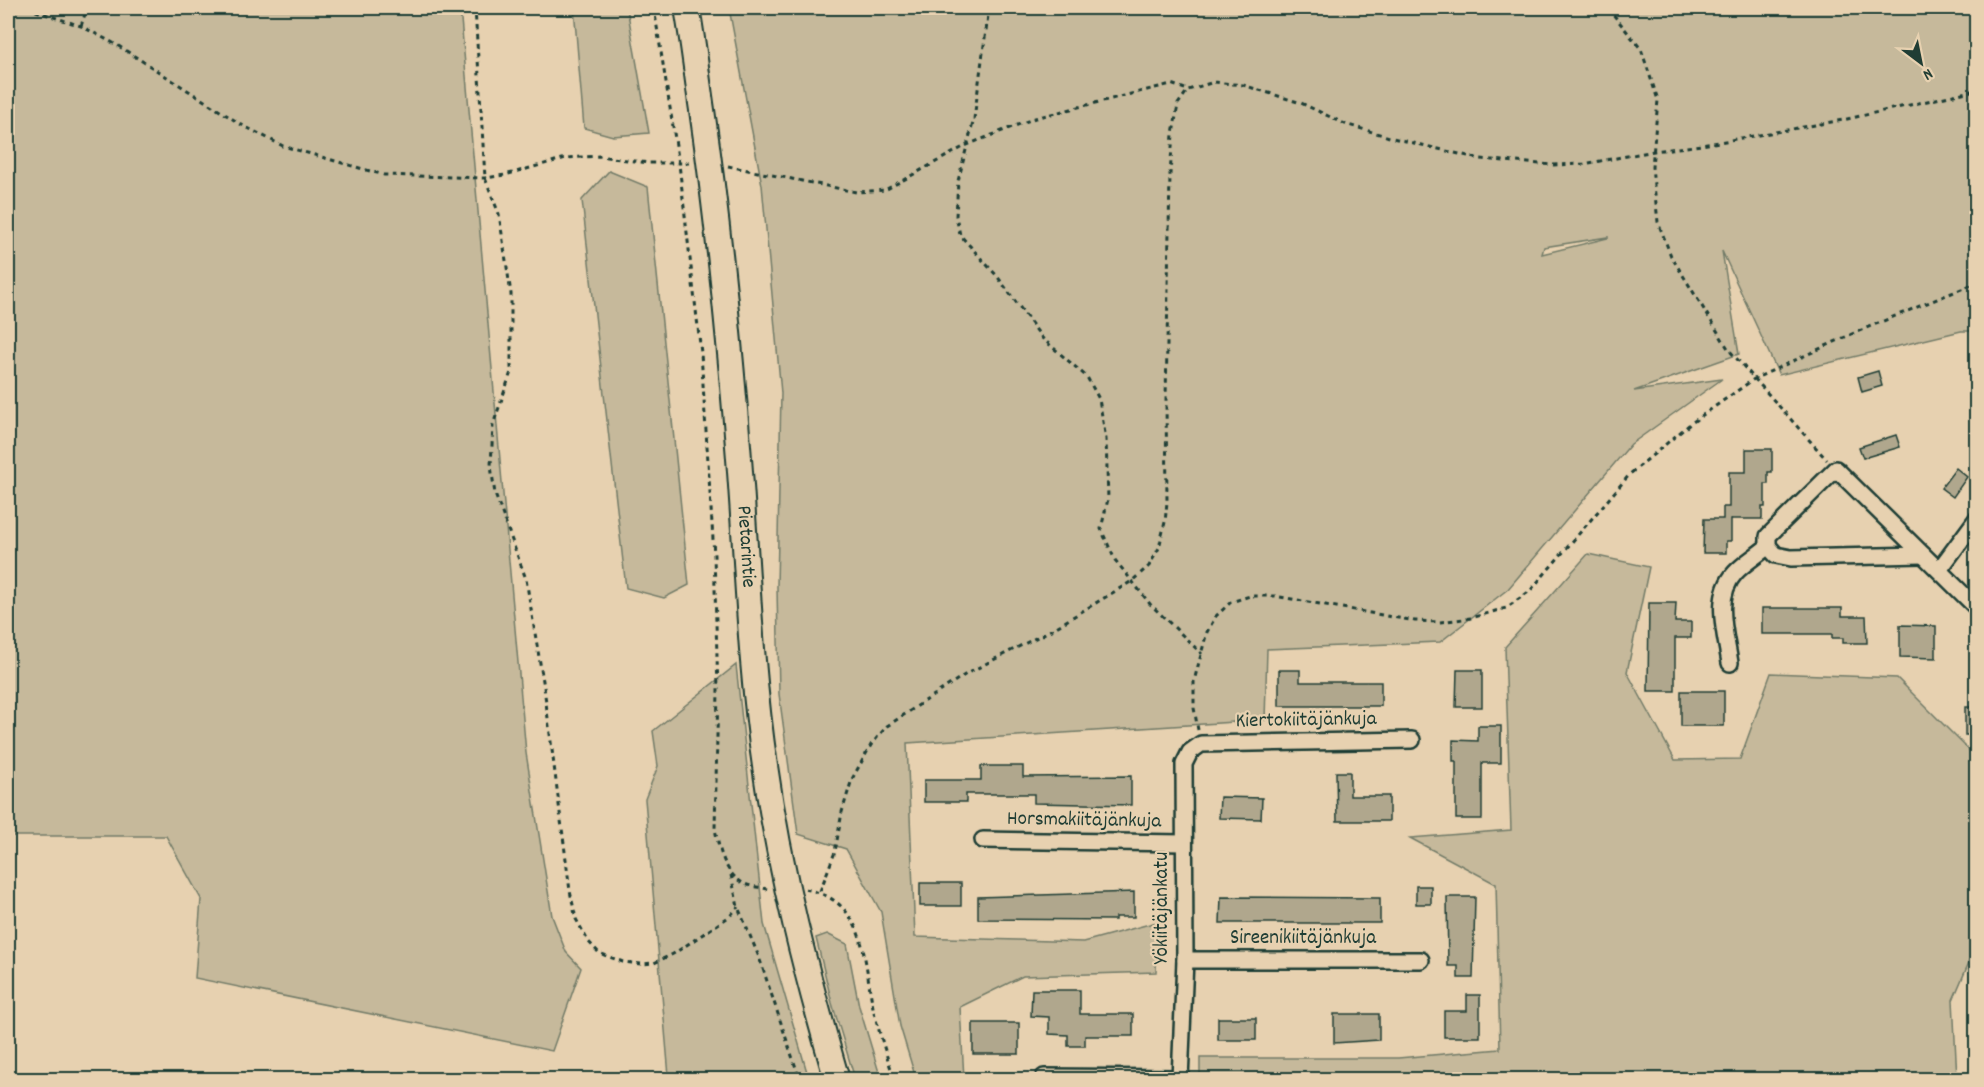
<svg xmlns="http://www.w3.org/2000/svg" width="1984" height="1087" viewBox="0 0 1984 1087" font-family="Dekko,sans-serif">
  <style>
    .green { fill: #c6b99b; stroke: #727b68; stroke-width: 1.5; fill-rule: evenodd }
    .building { fill: #b0a78d; stroke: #1f3d34; stroke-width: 1.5 }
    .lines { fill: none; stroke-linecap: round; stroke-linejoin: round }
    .street-casing { stroke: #1f3d34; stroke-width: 20 }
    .primary-casing { stroke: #1f3d34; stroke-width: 28 }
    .path { stroke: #1f3d34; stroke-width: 3; stroke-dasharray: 4.5 4.5; stroke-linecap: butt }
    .street { stroke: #e7d1b0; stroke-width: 15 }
    .primary { stroke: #e7d1b0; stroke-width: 24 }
    .labels { text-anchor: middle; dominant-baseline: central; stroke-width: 4.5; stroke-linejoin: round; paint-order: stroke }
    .street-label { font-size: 21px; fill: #1f3d34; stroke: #e7d1b0 }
  </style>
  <rect width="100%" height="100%" fill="#e7d1b0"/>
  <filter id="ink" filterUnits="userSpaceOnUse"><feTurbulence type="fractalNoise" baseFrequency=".0167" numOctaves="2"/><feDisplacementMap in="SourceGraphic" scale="12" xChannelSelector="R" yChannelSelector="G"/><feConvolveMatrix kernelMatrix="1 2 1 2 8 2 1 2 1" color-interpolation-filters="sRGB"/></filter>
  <g filter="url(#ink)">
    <g class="green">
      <path d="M8 8H460L526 753 552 916 566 952 581 968 552 1051 195 978 201 899 166 836H8Z"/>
      <path d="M574 8H627L649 133 613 136 584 128Z"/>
      <path d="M729 8H1976V331H1961L1779 375 1722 251 1739 354 1634 391 1722 379 1631 444 1508 589 1440 642 1267 649 1265 720 907 743 915 937 1083 942 1157 922 1156 972 1023 976 960 1007 964 1079H916L900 1026 881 912 846 849 798 834 779 694 777 587 781 393 762 185ZM1608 237V238L1542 254 1544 247Z"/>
      <path d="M609 171 648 187 689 585 664 598 626 588 582 200Z"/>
      <path d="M1588 554 1649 567 1627 672 1675 760 1740 759 1771 673 1897 678 1976 757V946L1953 1000 1957 1079H1200V1058H1398L1500 1049 1496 884 1410 838 1511 830 1505 647Z"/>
      <path d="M736 665 764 924 809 1079H665L669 1076 645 799 658 766 653 731Z"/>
      <path d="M827 934 847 944 859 1006 881 1079H855L832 1003 816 938Z"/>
    </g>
    <g class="building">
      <path d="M1878 371 1882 386 1862 392 1858 377Z"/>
      <path d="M1896 435 1900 447 1863 458 1859 447Z"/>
      <path d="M1746 449H1772V472H1768V484H1765V507H1762V519H1731V541H1726V553H1703L1704 519H1723V507H1729V472H1746Z"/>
      <path d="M1956 468 1967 477 1953 497 1941 488Z"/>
      <path d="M1649 603H1676L1675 622H1691V638H1675V691H1648Z"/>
      <path d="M1762 608H1842V616H1866L1867 643H1843V638H1832V634H1762Z"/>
      <path d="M1900 625 1936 626V658L1900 657Z"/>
      <path d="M1279 670H1300V682H1381V706H1279Z"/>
      <path d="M1457 670H1482V707H1456Z"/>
      <rect x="1681" y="691" width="43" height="35"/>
      <rect x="1965" y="707" width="12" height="28"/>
      <path d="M1478 726H1501V763H1482V819H1456V761H1453V740L1478 741Z"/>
      <path d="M981 766H1023V777L1131 776V805L1034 803V794H966V802H924V780H981Z"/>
      <path d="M1336 772H1350V796H1389V821H1337Z"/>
      <path d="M1220 797 1262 798 1261 819 1219 818Z"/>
      <rect x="920" y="883" width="41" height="23"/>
      <rect x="1416" y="886" width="15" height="18"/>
      <path d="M1134 892V917H1115V920L978 919V897Z"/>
      <path d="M1221 897 1380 898V923H1220Z"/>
      <path d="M1447 897H1475L1473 978H1458V966H1448Z"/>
      <path d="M1032 990H1080V1014H1133V1036H1085V1046H1068V1035L1049 1034V1017L1031 1016Z"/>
      <path d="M1467 995H1480V1037H1444V1011H1467Z"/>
      <path d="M1334 1014H1379V1040L1334 1043Z"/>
      <rect x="1218" y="1018" width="38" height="22"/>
      <rect x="973" y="1023" width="46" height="31"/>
    </g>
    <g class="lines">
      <g class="street-casing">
        <g id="street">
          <path d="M1768 546 1776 555 1791 558 1923 555"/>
          <path d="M1939 570 1976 520"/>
          <path d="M1730 663C1726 635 1713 597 1735 573 1744 563 1758 555 1768 546V536L1836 469 1976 607"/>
          <path d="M983 840 1184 843"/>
          <path d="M1185 960H1421"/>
          <path d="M1044 1077 1180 1078"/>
          <path d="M1180 1080 1185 960 1184 764 1190 752 1201 744 1412 740"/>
        </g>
      </g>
      <g class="primary-casing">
        <g id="primary">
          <path id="s1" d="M687 8C693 41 697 76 702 110 718 221 729 334 738 446 747 553 749 660 765 766 780 873 807 976 837 1080"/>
        </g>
      </g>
      <g class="path">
        <path d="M27 8 81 26 117 45 242 125 283 146 384 175 485 178 505 175 566 158 599 156 648 163H689"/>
        <path d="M475 8 485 178 499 214 511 294V372L493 425 491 466 495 494 526 579 544 687 570 891 576 919 588 941 599 953 623 962 641 964 654 963 673 954 730 916 738 907"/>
        <path d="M654 8 679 164 701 353 714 555 718 690 715 829C719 848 724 873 743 883 750 887 760 887 767 889"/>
        <path d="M989 8 974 119 958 181 956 216 960 235 997 276 1042 338 1087 377 1099 399 1106 439 1108 499 1101 529 1115 560 1132 581 1150 604 1202 654"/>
        <path d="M1608 8 1641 49 1658 100 1652 167 1658 222 1671 256 1729 350 1827 460"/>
        <path d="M81 26 87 8"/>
        <path d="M728 166 856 192 885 190 967 145 1035 118 1171 84 1188 90"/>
        <path d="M1198 730 1194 708V681L1207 632 1216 616 1231 602 1250 596H1275L1415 621 1440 622 1471 618 1506 608 1530 591 1630 474 1690 424 1754 379 1854 333 1976 283"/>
        <path d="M731 875 738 907 759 957 800 1080"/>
        <path d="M805 889C869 901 863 963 874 1012 880 1035 887 1058 895 1080"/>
        <path d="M820 891 835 852 842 812 852 779 871 745 887 726 966 674 1053 629 1132 581 1149 566 1159 548 1165 522 1167 502 1166 400 1170 174 1173 134 1178 104 1188 90 1214 82 1243 85 1301 103 1345 124 1393 138 1480 159 1553 165 1584 164 1654 151 1702 145 1843 120 1976 90"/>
      </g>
      <use href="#street" class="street"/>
      <use href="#primary" class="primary"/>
    </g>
  </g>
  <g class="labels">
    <g class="street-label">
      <text stroke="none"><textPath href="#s1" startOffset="542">Pietarintie</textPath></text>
      <text transform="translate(1306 721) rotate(-1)">Kiertokiitäjänkuja</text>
      <text transform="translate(1084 821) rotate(1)">Horsmakiitäjänkuja</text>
      <text transform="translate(1163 908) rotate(-90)">Yökiitäjänkatu</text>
      <text x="1303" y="939">Sireenikiitäjänkuja</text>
    </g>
  </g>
  <rect width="1984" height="1087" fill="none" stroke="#e7d1b0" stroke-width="30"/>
  <rect x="15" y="15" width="1954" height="1057" fill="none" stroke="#1f3d34" stroke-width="2" filter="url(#ink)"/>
  <g transform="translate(1921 63) rotate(148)" stroke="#e7d1b0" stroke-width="4.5" paint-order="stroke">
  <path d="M0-4.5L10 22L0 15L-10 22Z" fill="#1f3d34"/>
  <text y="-9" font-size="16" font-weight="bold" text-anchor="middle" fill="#1f3d34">N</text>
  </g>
</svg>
